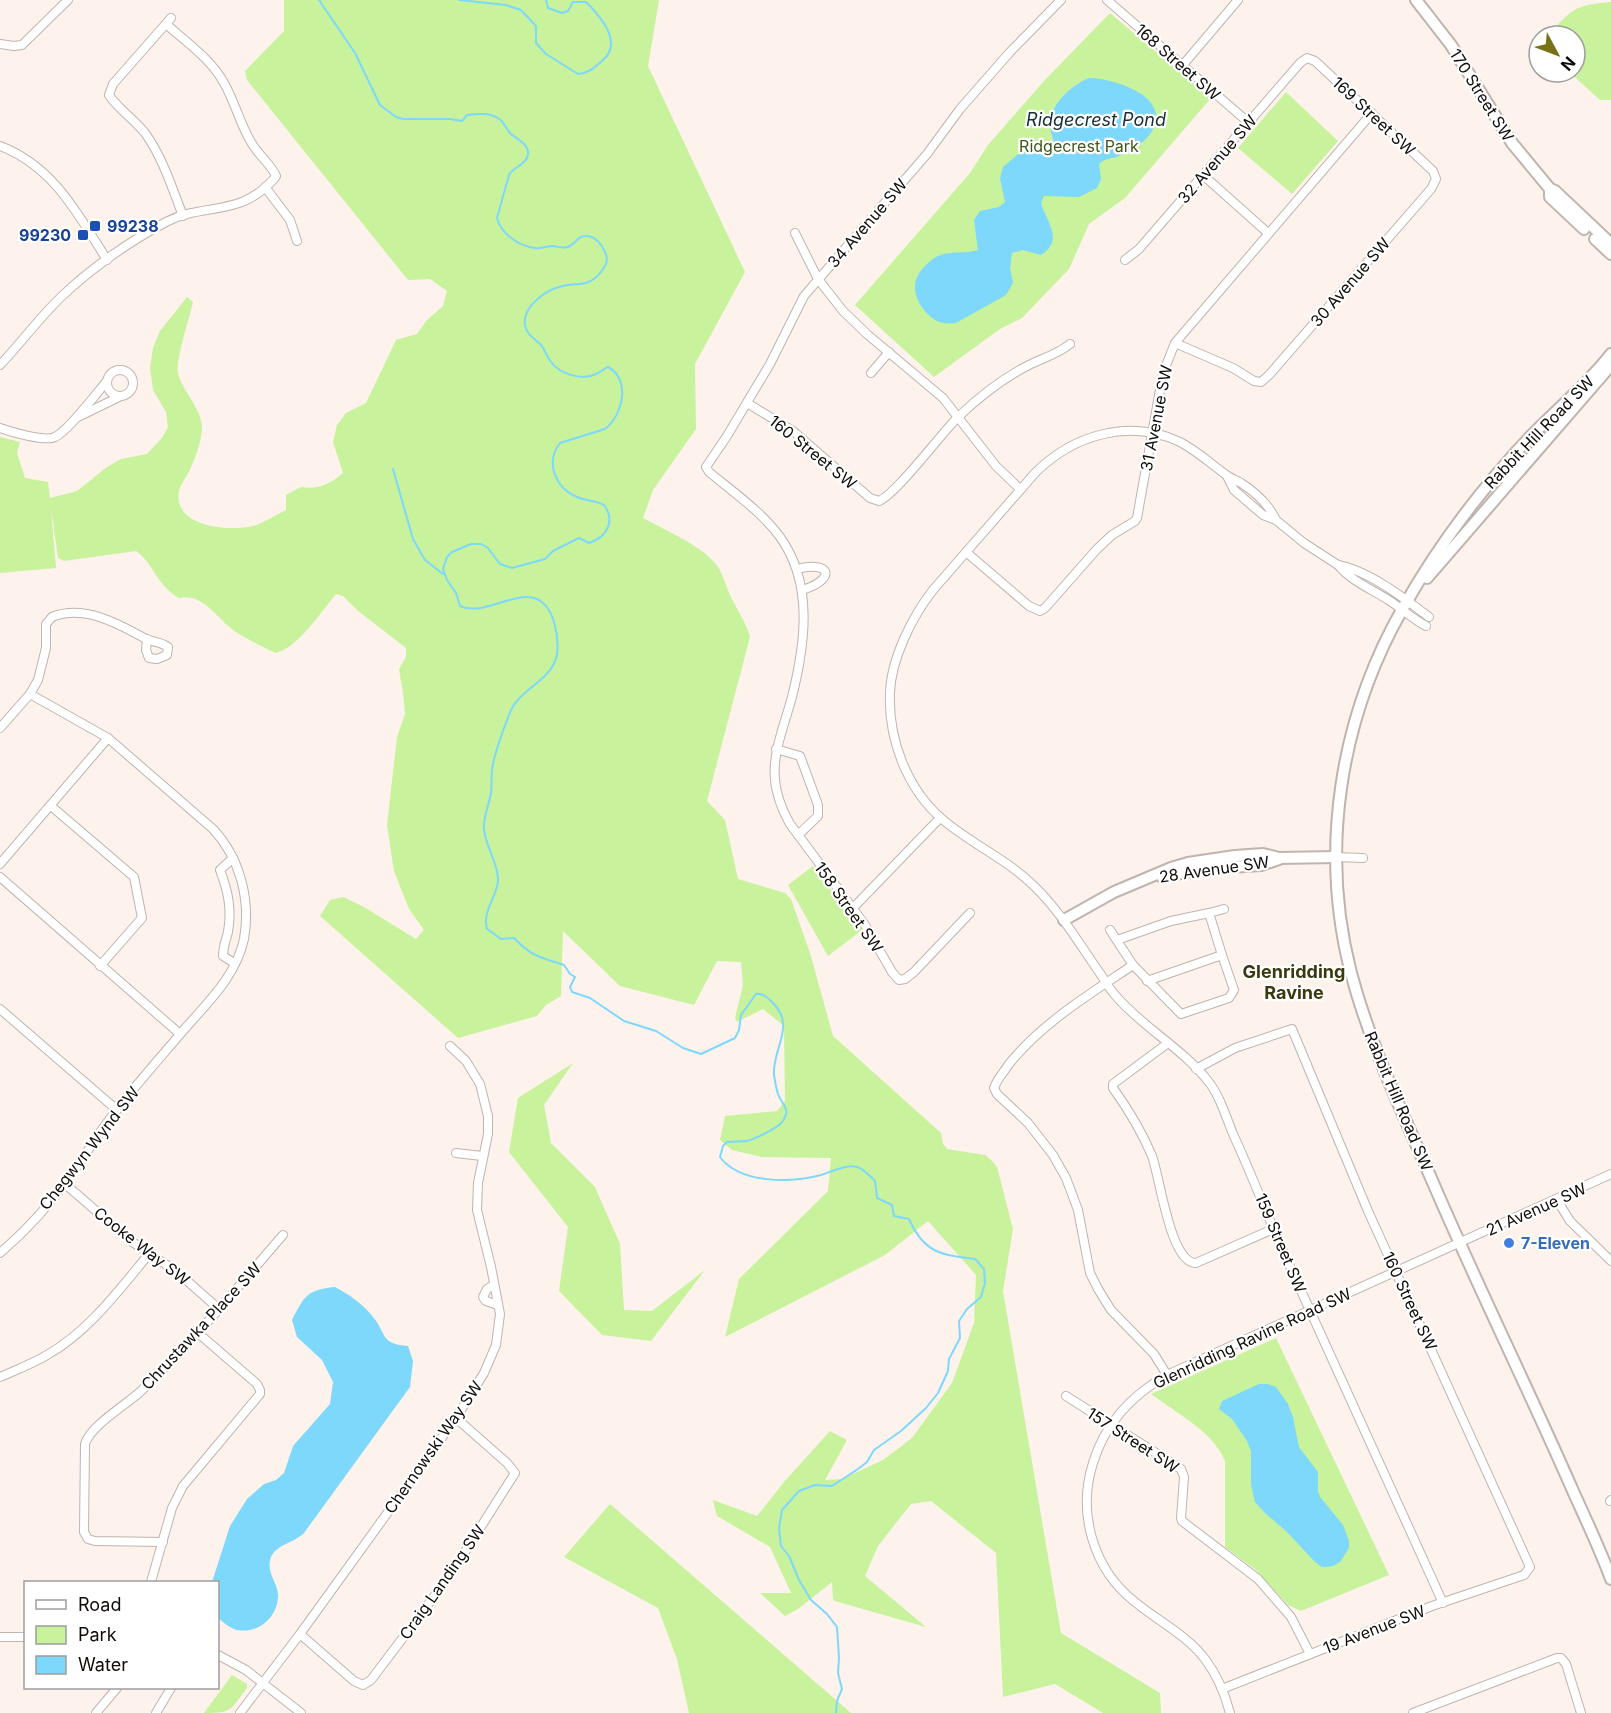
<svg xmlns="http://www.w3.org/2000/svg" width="1611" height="1713" viewBox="0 0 1611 1713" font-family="Inter,sans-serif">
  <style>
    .green { fill: #c8f29b }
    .water { fill: #7ed8fc }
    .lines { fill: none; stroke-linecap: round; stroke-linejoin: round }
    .stream { stroke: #7ed8fc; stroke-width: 2 }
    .minor-casing { stroke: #bfb4ae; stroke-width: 10 }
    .major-casing { stroke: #bfb4ae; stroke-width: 14 }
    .minor { stroke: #fff; stroke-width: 8 }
    .major { stroke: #fff; stroke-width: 10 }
    .transit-dot { fill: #1a4fb4; stroke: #fff; stroke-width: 2 }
    .shop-dot { fill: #3f7fe0; stroke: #fff; stroke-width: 2 }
    .labels { text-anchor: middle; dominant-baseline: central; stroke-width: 4.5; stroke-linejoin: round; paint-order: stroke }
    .street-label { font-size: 16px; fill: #0f0b09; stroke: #fff }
    .park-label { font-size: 16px; fill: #3d5719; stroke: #fff }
    .transit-label { font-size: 16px; font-weight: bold; fill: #164399; stroke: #fff; text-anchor: start }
    .shop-label { font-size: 16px; font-weight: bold; fill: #366cbe; stroke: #fff; text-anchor: start }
    .water-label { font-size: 18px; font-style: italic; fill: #182d35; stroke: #fff }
    .neighbourhood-label { font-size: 18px; font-weight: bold; fill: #3b3910; stroke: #fff }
  </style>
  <rect width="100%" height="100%" fill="#fef2ec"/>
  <g class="green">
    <path d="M284 0H659L648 66 745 272 695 364 696 429 653 490 643 518C665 530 698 544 714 562 723 572 725 584 730 595 737 610 746 622 750 637L707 801 725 820 738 879 785 893 791 899 810 953 833 1036 941 1133 943 1144 947 1149 985 1155 992 1161 997 1167 1013 1229 1003 1291 1061 1633 1160 1693 1161 1713H1103L1055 1684 1003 1697 996 1553 931 1501 911 1504 878 1546 865 1576 926 1627 835 1601 833 1599 832 1582 798 1609 785 1616 760 1593H791L770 1547 717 1516 713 1500 757 1516 784 1482 830 1431 847 1440 825 1480 842 1479 883 1460 912 1438 952 1383 974 1323 976 1275 928 1221 885 1255 725 1337 739 1279 828 1191 831 1158 762 1157 732 1150 720 1140 725 1116 777 1111 785 1101 784 1026 763 1009 737 1022 735 1018 743 985 741 962 717 961 694 1005 620 986 563 931 561 996 546 1005 537 1016 458 1038 320 916 330 900 343 897 364 907 416 939 424 930 409 909 394 871 387 825 397 737 405 714 403 693 399 669 406 657V648L357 610 343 596 336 594C322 611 296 650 275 653 261 646 246 639 233 630 216 617 203 593 179 598 156 585 153 562 136 551L64 561 58 558 51 508 56 568 0 573V437L20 442 17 453 25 478 48 482 50 498 77 491 107 467 121 459 147 454 162 438 168 427 166 412 153 390 150 368 153 348 160 331 187 297 193 302C190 316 175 362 178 373 183 393 201 407 202 427 202 438 196 457 191 467 188 475 181 483 179 491 172 527 229 532 253 526 264 523 276 515 286 510V495L301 487C318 490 330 484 343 473L333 442 337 425 346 413 366 403 396 340 417 334 427 320 443 306 447 291 430 279 408 280 247 80 245 71 284 31Z"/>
    <path d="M1611 2V100H1600L1569 72H1575V36H1548C1571 9 1575 5 1611 2Z"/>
    <path d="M1110 13 1211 98 1125 198 1089 224 1069 269 1022 318 1000 329 934 377 855 305 970 173 988 145 1044 81Z"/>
    <path d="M1286 92 1338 141 1292 194 1238 148Z"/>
    <path d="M813 866 862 930 828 956 788 885Z"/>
    <path d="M573 1063 544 1105 551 1143 595 1187 620 1244 624 1310 652 1311 705 1270 651 1341 602 1335 559 1291 568 1227 509 1152 518 1098Z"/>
    <path d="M1276 1338 1389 1575 1301 1611 1288 1605 1256 1570 1225 1547V1461C1213 1431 1176 1413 1151 1394Z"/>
    <path d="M610 1504 851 1713H689L677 1659 658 1608 564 1557Z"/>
    <path d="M232 1675 247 1684V1688C230 1710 233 1713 204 1713Z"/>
  </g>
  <g class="water">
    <path d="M1089 78C1105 78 1128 85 1141 94 1149 99 1156 107 1156 117 1156 137 1133 151 1116 157 1109 159 1104 159 1099 164L1101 179 1097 188 1079 197 1044 196 1041 203C1046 221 1065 240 1041 255L1023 250 1012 253 1010 268 1013 283 1006 295 956 323C942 325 933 321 924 310 909 290 913 274 933 259 946 249 964 255 978 250L974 220 980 211 999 207 1005 202 1000 178 1003 167 1017 155 1027 150 1053 151C1057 142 1049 133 1050 123 1052 102 1071 86 1089 78Z"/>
    <path d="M335 1287C350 1295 363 1304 373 1317 387 1334 380 1344 408 1346L413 1361 410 1387 304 1533C294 1543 277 1544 271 1557 265 1573 279 1583 278 1597 277 1618 258 1634 237 1630 231 1629 223 1622 218 1618V1582H212L230 1526 247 1499 264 1484 276 1480 284 1473 293 1446 330 1404 333 1382 322 1360 297 1337 292 1320C305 1295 307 1290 335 1287Z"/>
    <path d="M1259 1384H1268L1276 1387 1288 1404 1293 1417 1299 1447 1318 1472V1492L1321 1498 1343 1525 1349 1541V1548L1340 1562 1333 1566 1327 1567H1322L1315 1562 1287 1532 1265 1513 1255 1502 1251 1485V1451L1247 1441 1232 1419 1219 1409 1222 1401Z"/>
  </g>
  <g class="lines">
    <g class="stream">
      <path d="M319 0 355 53 380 105 396 117 403 119H450L462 121 467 115C475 114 483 113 491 115 505 119 504 127 511 134 517 139 530 145 528 155 526 165 513 167 509 175L497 218C501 234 519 246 535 248 541 249 546 246 553 246 559 247 564 249 570 246 576 243 578 236 585 236 595 235 602 245 605 252 608 258 607 264 603 269 589 290 577 281 559 287 544 291 522 308 525 325 526 335 536 339 542 346 545 351 547 357 551 362 560 374 582 381 596 374 601 372 603 369 608 367 631 379 623 415 605 429L560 443C545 462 555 488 577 497 585 501 596 500 604 505 616 521 607 537 589 543L579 538 553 551 545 559 512 568 500 564 488 548 481 544H471L452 552 447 557 443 569 447 580 456 593 460 606C485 618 522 584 543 603 555 613 559 639 557 654 553 680 521 688 511 710 505 725 494 754 492 770 491 778 492 786 491 793 489 805 483 817 484 829 485 846 499 864 498 881 496 899 482 911 487 929L501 939 514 938C532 957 540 957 564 965L570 974 575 977 570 987 572 992 590 998 624 1021 656 1031 683 1048 701 1054 735 1038 739 1030 741 1015 756 994C763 993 767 997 772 1002 797 1026 772 1048 774 1075 775 1081 776 1088 778 1094 782 1105 792 1109 782 1122 779 1127 752 1141 746 1141 739 1142 734 1141 727 1142L723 1146 720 1157C740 1184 791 1183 821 1175 831 1172 846 1164 857 1167 864 1169 870 1176 875 1181L877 1198 892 1205 894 1216 909 1219C924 1253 941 1255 975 1259L984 1269 985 1283 981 1297 967 1309 959 1321 960 1338 949 1359 948 1371 938 1393 926 1408 901 1431 874 1450 867 1462 858 1469 832 1486 815 1485 799 1491 782 1510 779 1528 781 1546 789 1556 799 1580 811 1600 827 1614 837 1627 839 1658 838 1673 842 1689 837 1701 836 1713"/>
      <path d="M459 0 506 5 521 10 536 26V43L546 54 578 74C589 73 594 68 602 61 624 43 601 17 586 2H573L568 11 562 13 548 8 546 0"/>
      <path d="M393 469 413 539 425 560 443 574"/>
    </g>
    <g class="minor-casing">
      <g id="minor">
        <path d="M1107 0 1248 122"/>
        <path d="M171 18 113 84 109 95C118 109 134 119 145 133 163 158 172 188 183 216"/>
        <path d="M0 44 14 46 22 45 68 0"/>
        <path d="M1182 66 1238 0"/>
        <path d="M0 146C53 166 78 214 107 260"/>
        <path d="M1203 175 1268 233"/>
        <path d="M265 187 290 220 297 241"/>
        <path d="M795 233 818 279 843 311 868 335 943 398 996 466 1020 489"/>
        <path d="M1125 260 1139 249 1300 63 1307 58 1315 61 1433 171 1436 179 1431 189 1269 375 1261 382 1254 381 1233 368 1175 343"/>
        <path d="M0 365C21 343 39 318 61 297 90 269 130 241 166 222 205 202 239 218 274 179L276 176C272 165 257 154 251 142 240 124 235 102 224 83 211 59 186 42 166 24"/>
        <circle cx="120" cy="383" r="13"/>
        <path d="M871 373 889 352"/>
        <path d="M747 403 793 431 870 498 879 501C897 493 940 435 958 417 979 397 1003 378 1029 365 1043 358 1058 354 1070 344"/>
        <path d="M78 417 119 397"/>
        <path d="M0 428C11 432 45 442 55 437 68 431 96 394 107 381"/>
        <path d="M1227 476 1234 490 1263 515 1276 520 1304 543 1338 565"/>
        <path d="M1276 520C1269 505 1255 492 1241 483 1236 480 1230 478 1225 474 1210 463 1197 451 1180 442 1129 418 1073 435 1035 473L933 590C912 617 891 659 890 693 888 739 907 789 942 819 971 844 1007 859 1034 886 1059 910 1077 940 1097 969 1103 977 1108 987 1115 995 1142 1027 1182 1048 1208 1081 1220 1096 1226 1117 1233 1134 1251 1173 1266 1212 1283 1251L1443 1603"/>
        <path d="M966 552 1029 606 1040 611 1045 608 1097 549 1112 535 1135 521 1137 518 1163 373 1175 343 1372 113"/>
        <path d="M797 569C832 560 836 580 802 590"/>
        <path d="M1426 626C1413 619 1402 609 1390 601 1372 589 1352 582 1338 565 1369 571 1404 598 1429 617"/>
        <path d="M0 728 30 694 38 680 46 648V624L52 617C84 604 119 624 146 639 153 642 162 642 168 647L167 655 157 659 149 658 146 650 147 639"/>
        <path d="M776 749 800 756 818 805V816L798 835"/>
        <path d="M51 806 134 877 142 918 100 966"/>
        <path d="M1336 857 1363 858"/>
        <path d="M233 858 220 870C228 891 232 909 228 932 226 940 223 947 223 956L234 963"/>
        <path d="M0 864 108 738"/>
        <path d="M0 877 180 1034"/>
        <path d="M853 908 940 818"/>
        <path d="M970 913 914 972 905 979 899 980 892 972 865 925 790 824C762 774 778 747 792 697 805 645 814 584 780 537 762 512 733 492 709 472L706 467 727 436 770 364 804 296 927 154 960 109 1010 52 1061 0"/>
        <path d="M1209 913 1224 909"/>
        <path d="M1110 930 1133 965"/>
        <path d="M1117 940 1171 921 1209 913 1222 955 1147 981"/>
        <path d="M0 1009 117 1110"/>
        <path d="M1168 1043 1113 1084V1088C1128 1109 1142 1132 1152 1156 1160 1177 1170 1263 1196 1263L1273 1229"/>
        <path d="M1196 1069 1235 1048 1292 1029 1368 1211 1530 1567 1524 1575 1432 1606 1222 1689"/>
        <path d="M456 1153 482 1156"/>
        <path d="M65 1184 131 1241 177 1272 219 1309"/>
        <path d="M1557 1200 1570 1221 1611 1261"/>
        <path d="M0 1253C27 1230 53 1201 73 1172 87 1153 99 1132 115 1112 136 1085 159 1059 182 1032 206 1004 236 977 244 939 251 900 240 858 213 829L108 738 30 694"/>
        <path d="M494 1285 487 1289 483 1297 486 1301 498 1305"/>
        <path d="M1167 1375 1154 1354 1111 1310 1098 1289 1090 1273 1078 1210 1066 1178 1053 1155 1028 1123 997 1094 994 1088C997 1079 1004 1072 1009 1064 1042 1023 1090 994 1133 965L1181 1014 1229 998 1234 990 1222 955"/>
        <path d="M0 1377C16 1370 32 1364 47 1355 88 1332 119 1290 149 1254"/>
        <path d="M1066 1396 1181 1469 1184 1477 1181 1518 1182 1521 1258 1579 1291 1617 1310 1654"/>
        <path d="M1610 1501 1611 1500"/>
        <path d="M163 1542 95 1541 88 1539 84 1532 85 1444C90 1426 126 1405 141 1391 192 1343 237 1288 283 1235"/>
        <path d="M151 1582 172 1508 183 1486 260 1394V1390L257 1384 198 1333"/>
        <path d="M300 1634 354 1681 363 1685 371 1680 451 1574 515 1473 507 1463 456 1418"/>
        <path d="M0 1637H26"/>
        <path d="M218 1655 246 1670 301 1713"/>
        <path d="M96 1713 117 1688"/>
        <path d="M156 1713 171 1688"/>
        <path d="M240 1713 300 1634 456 1418 484 1373 496 1345 500 1314 491 1267 477 1210 478 1183 488 1134V1116L480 1084 466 1061 450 1046"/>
        <path d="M1230 1713C1225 1694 1217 1675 1205 1659 1187 1635 1158 1621 1135 1602 1093 1569 1077 1513 1093 1463 1105 1423 1132 1395 1167 1375L1611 1174"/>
        <path d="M1413 1713 1557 1658H1561L1566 1664 1581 1713"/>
      </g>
    </g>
    <g class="major-casing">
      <g id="major">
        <path d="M1416 0 1451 45 1512 143 1550 189 1555 191 1611 244"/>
        <path d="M1550 189V197L1584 229"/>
        <path d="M1595 239 1611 254"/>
        <path d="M1611 354C1587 385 1557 409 1530 437 1481 489 1438 546 1403 608 1340 718 1319 850 1351 973 1370 1044 1401 1110 1431 1178 1476 1283 1527 1386 1573 1491 1586 1520 1600 1549 1611 1579"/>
        <path d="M1505 478 1520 459 1517 451"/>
        <path d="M1427 578 1611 365"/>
        <path d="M1162 877 1200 869 1261 865 1279 859"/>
        <path d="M1064 920 1114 892 1171 868 1188 863 1235 856 1263 854 1279 858 1336 857"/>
      </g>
    </g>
    <use href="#minor" class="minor"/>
    <use href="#major" class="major"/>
  </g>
  <g class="transit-dot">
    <rect x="89" y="220" width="12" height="12" rx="3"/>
    <rect x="77" y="229" width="12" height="12" rx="3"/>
  </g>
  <circle class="shop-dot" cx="1509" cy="1243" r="6"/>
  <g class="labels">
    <g class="street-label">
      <text transform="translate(1178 62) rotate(41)">168 Street SW</text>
      <text transform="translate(1482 95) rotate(58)">170 Street SW</text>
      <text transform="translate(1374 116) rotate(43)">169 Street SW</text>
      <text transform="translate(1217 159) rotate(-49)">32 Avenue SW</text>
      <text transform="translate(867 223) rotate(-49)">34 Avenue SW</text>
      <text transform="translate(1350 282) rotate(-49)">30 Avenue SW</text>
      <text transform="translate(1156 418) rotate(-79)">31 Avenue SW</text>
      <text transform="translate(1539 432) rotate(-46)">Rabbit Hill Road SW</text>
      <text transform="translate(813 452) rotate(39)">160 Street SW</text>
      <text transform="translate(1214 869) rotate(-8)">28 Avenue SW</text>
      <text transform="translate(849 907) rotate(55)">158 Street SW</text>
      <text transform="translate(1399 1101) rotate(67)">Rabbit Hill Road SW</text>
      <text transform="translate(89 1148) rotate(-52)">Chegwyn Wynd SW</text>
      <text transform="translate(1536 1209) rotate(-24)">21 Avenue SW</text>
      <text transform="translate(1281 1243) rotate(67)">159 Street SW</text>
      <text transform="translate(142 1246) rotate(38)">Cooke Way SW</text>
      <text transform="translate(1410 1301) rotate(65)">160 Street SW</text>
      <text transform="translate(201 1326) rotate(-47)">Chrustawka Place SW</text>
      <text transform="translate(1252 1338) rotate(-25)">Glenridding Ravine Road SW</text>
      <text transform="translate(1133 1440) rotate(33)">157 Street SW</text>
      <text transform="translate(433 1447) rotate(-55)">Chernowski Way SW</text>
      <text transform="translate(442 1582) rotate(-55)">Craig Landing SW</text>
      <text transform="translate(1374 1629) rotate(-21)">19 Avenue SW</text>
    </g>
    <g class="park-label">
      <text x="1079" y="146">Ridgecrest Park</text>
    </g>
    <g class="transit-label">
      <text x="107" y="226">99238</text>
      <text x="71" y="235" text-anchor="end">99230</text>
    </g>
    <g class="shop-label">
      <text x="1521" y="1243">7-Eleven</text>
    </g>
    <g class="water-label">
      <text x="1096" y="119">Ridgecrest Pond</text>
    </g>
    <g class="neighbourhood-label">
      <text x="1294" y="971">Glenridding<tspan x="1294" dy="21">Ravine</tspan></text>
    </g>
  </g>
  <rect x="24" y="1581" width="195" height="108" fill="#ffffff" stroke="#9f9d9d" stroke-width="1.5"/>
  <rect x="36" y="1600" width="30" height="9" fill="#ffffff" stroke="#9f9d9d" stroke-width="1.5"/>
  <text x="78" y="1611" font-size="18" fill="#0f0b09">Road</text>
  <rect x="36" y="1626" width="30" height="18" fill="#c8f29b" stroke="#9f9d9d" stroke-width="1.5"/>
  <text x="78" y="1641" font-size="18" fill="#0f0b09">Park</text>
  <rect x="36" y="1656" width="30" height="18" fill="#7ed8fc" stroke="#9f9d9d" stroke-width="1.5"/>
  <text x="78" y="1671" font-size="18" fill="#0f0b09">Water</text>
  <g transform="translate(1557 54) rotate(131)"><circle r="28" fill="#ffffff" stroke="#9f9d9d" stroke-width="1.5"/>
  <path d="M0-4.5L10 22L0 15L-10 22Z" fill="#767215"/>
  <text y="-9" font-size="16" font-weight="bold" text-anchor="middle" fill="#0f0b09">N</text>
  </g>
</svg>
